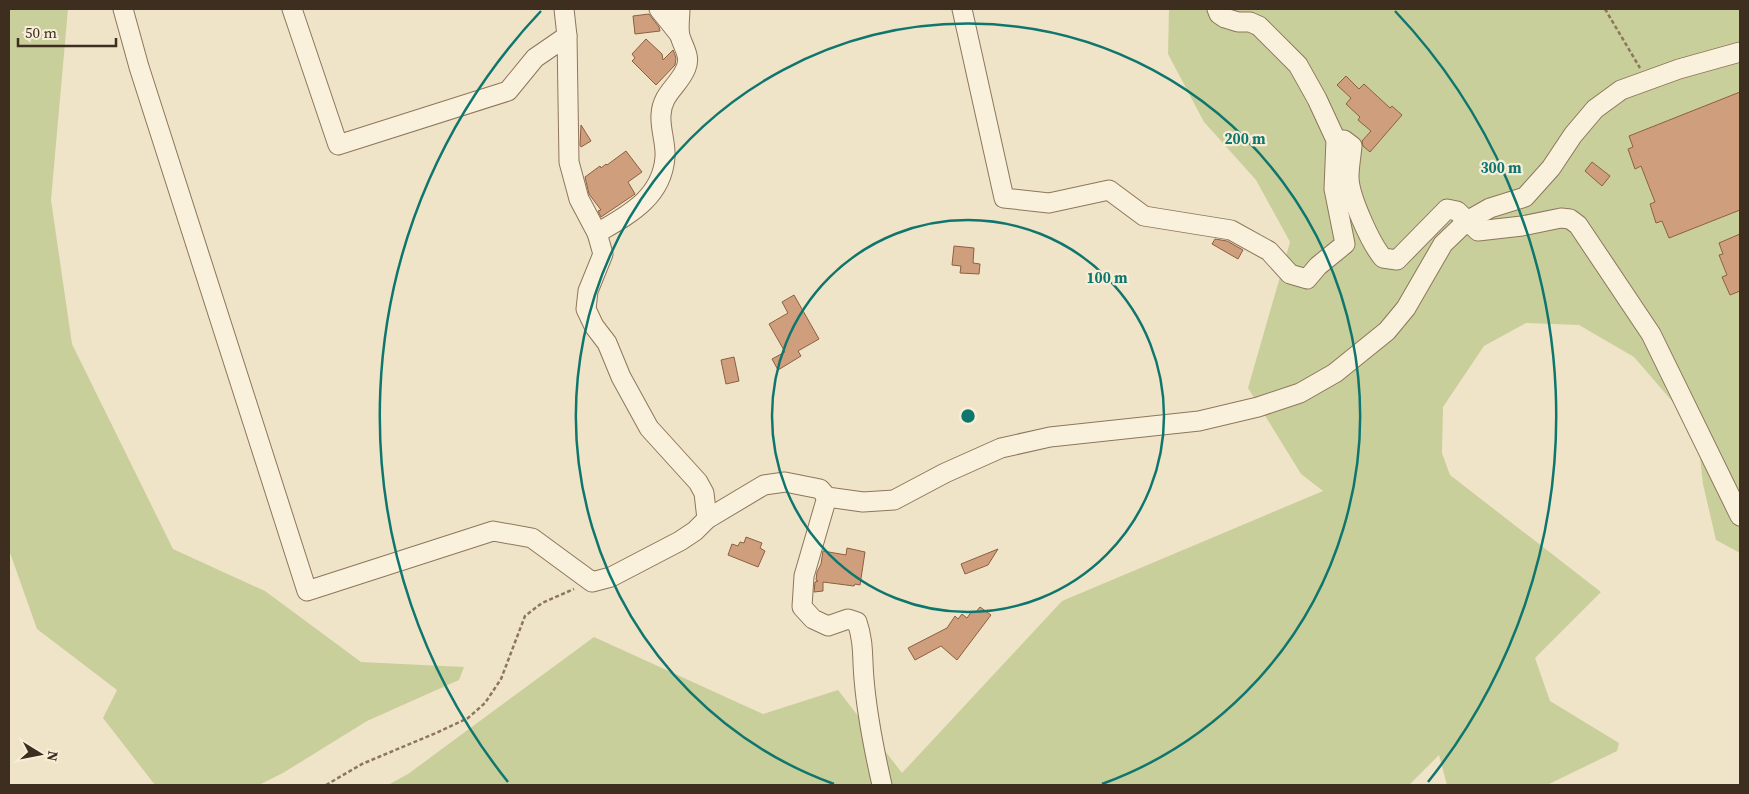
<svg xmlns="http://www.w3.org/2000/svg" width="1749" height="794" viewBox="0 0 1749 794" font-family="'Source Serif 4',serif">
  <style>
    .green { fill: #c9cf9b }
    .building { fill: #cf9f7d; stroke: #8d5f41 }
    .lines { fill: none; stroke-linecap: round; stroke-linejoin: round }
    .minor-casing { stroke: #8d765c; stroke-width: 21 }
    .path { stroke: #8d765c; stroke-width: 2.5; stroke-dasharray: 4 2.5; stroke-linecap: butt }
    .minor { stroke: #faf1dc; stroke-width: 19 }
    .ring { fill: none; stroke: #0f766e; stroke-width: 2.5 }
    .centre { fill: #0f766e; stroke: #f7eed8; stroke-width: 2.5 }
    .ring-label { font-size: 15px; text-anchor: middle; font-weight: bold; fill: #0f766e; stroke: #f7eed8; stroke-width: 4.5; stroke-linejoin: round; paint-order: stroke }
  </style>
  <rect width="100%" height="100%" fill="#f0e4c8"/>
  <g class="green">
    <path d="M9 9H68L51 200 72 344 173 549 265 591 361 662 464 667 459 680 367 721 283 773 259 785H155L103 718 117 690 37 629 9 550Z"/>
    <path d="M1169 9H1740V553L1716 540 1703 484 1697 430 1634 357 1579 325 1526 323 1484 346 1443 407 1442 453 1450 475 1601 592 1535 658 1550 701 1619 743 1617 751 1547 785H1447L1439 755 1409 785H388L408 774 594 637 763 714 838 690 902 773 1062 601 1323 491 1301 474 1248 388 1290 242 1256 180 1204 122 1168 54Z"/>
  </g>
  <g class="building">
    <path d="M649 14 659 27 660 31 635 34 633 16Z"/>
    <path d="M646 39 662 54 663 60 673 50 676 58 675 65 656 85 632 61 635 58 632 54Z"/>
    <path d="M1346 76 1359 89 1364 84 1390 108 1392 106 1402 115 1370 152 1363 146 1362 141 1371 131 1358 120 1360 117 1346 104 1351 98 1337 85Z"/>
    <path d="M1740 92V210L1669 238 1662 221 1656 223 1650 204 1655 202 1641 166 1635 169 1628 149 1633 147 1629 136Z"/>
    <path d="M581 125 591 141 581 147 580 145Z"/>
    <path d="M626 151 642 172 628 182 635 194 601 217 598 211 601 210 589 194 585 177 600 166 601 168 606 164 607 165Z"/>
    <path d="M1592 162 1610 176 1602 186 1585 171Z"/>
    <path d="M1740 234V291L1730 295 1722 277 1727 275 1719 255 1723 254 1719 243Z"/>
    <path d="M1215 239 1227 241 1243 250 1238 259 1212 244Z"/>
    <path d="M954 246 974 248 973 263 980 264 979 274 960 273 961 266 952 265Z"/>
    <path d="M794 295 819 339 798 351 801 356 778 370 772 359 785 352 769 324 788 313 782 302Z"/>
    <path d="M734 357 739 381 726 384 721 360Z"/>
    <path d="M746 537 762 543 760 548 765 551 758 567 728 555 732 544 738 546 740 542 744 543Z"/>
    <path d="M847 548 865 552 860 585 855 584 854 586 823 582V591L814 592 815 582 818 581 816 580 817 572 821 564 823 551 846 555Z"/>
    <path d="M998 549 988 565 965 574 961 564Z"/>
    <path d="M980 607 991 615 957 660 941 646 915 660 908 648 947 628 955 616 958 619 962 614 967 618 972 611 975 613Z"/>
  </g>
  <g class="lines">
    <g class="minor-casing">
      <g id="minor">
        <path d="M123 9 139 67 307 591 493 531 532 538 592 582 611 577 680 541 695 531 707 519 764 485 785 482 820 489 827 497 863 502 894 500 945 473 1001 448 1050 437 1199 421 1258 407 1300 393 1335 373 1387 331 1406 308 1443 244 1467 221 1490 208 1525 197 1551 168 1573 135 1595 109 1621 90 1679 69 1740 52"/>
        <path d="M292 9 338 145 508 91 535 58 567 36 569 162 579 199 597 233 603 254 588 291 586 309 594 326 607 343 621 377 649 428 698 482 704 493 707 519"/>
        <path d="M564 9 567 36"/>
        <path d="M659 9 679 34"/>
        <path d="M962 9 1004 198 1049 203 1109 190 1144 216 1231 230 1269 251 1290 274 1307 279 1318 266 1345 244 1334 189 1336 140 1317 99 1298 65 1259 26 1250 22H1238L1225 18 1219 14 1217 9"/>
        <path d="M1336 140H1344L1352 146C1351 157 1349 167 1349 177 1349 196 1371 244 1383 258L1397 260 1447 209 1457 211 1478 231 1522 226 1561 218 1570 219 1578 225 1651 334 1740 516"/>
        <path d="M597 233C628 215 662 198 665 157 666 143 660 129 661 115 662 93 679 86 686 68 691 56 683 47 680 36 678 28 680 17 680 9"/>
        <path d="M827 497 804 576 802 607 813 619 828 626 848 619 857 622C864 642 862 657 864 679 867 715 874 750 882 785"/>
      </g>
    </g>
    <g class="path">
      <path d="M1605 9 1640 68"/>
      <path d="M326 785 362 764 436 733 468 718 485 703 501 679 525 616 542 603 574 589"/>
    </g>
    <use href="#minor" class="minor"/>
  </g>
  <g class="ring">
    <circle cx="968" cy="416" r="196"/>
    <path d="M834 784A392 392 0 1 1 1102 784"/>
    <path d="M508 782A588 588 0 0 1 541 11M1395 11A588 588 0 0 1 1428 782"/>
  </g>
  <circle cx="968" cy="416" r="8" class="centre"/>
  <g class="ring-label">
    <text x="1245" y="144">200 m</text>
    <text x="1501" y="173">300 m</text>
    <text x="1107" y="283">100 m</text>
  </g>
  <rect width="1749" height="794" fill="none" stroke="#3d2e20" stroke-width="20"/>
  <g transform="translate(40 754) rotate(100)" stroke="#f7eed8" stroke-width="4" paint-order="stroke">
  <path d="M0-4L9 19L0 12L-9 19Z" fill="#3d2e20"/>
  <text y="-8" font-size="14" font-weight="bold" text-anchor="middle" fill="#3d2e20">N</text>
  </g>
  <path d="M18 38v8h98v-8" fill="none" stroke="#3d2e20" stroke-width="2.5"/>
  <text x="25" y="38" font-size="15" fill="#3d2e20" stroke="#f7eed8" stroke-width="4" paint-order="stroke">50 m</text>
</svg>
